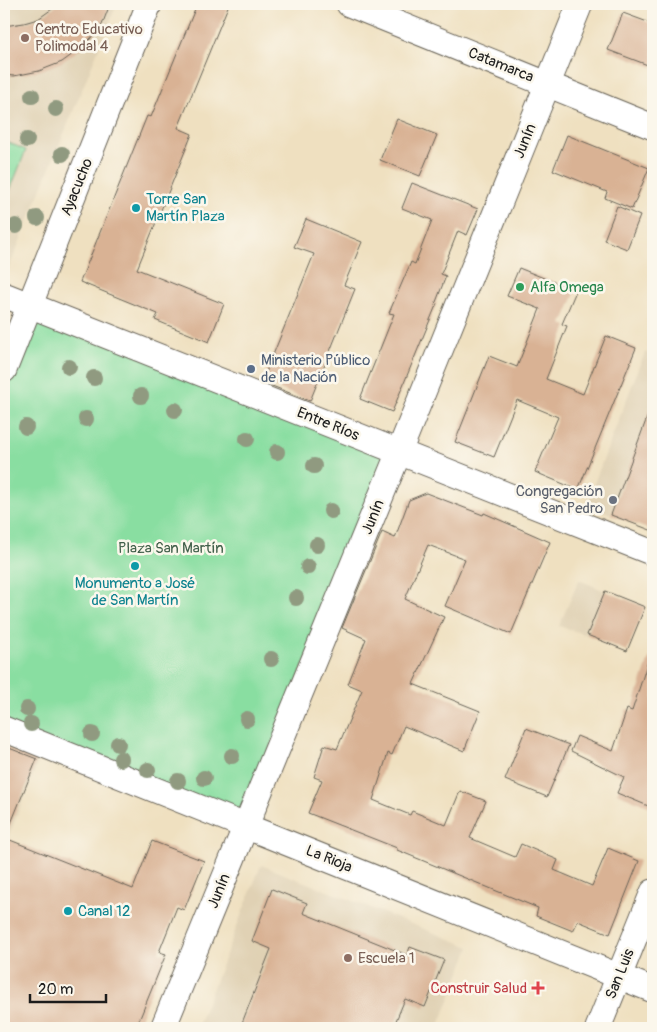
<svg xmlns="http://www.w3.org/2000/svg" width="657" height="1032" viewBox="0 0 657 1032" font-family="Pangolin,sans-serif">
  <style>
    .built { fill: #e0d1b4 }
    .green { fill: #89dea1; stroke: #527d5e }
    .building { fill: #d9b294 }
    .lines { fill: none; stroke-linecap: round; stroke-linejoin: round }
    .street-casing { stroke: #666155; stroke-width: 27 }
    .street { stroke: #fff; stroke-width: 25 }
    .tree { fill: #909a80 }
    .education-dot { fill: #8d6e63; stroke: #fbf7ec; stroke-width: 2 }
    .culture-dot { fill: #0f9aa8; stroke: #fbf7ec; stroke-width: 2 }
    .leisure-dot { fill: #2e9e5b; stroke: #fbf7ec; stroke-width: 2 }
    .service-dot { fill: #5c6f8a; stroke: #fbf7ec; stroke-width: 2 }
    .worship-dot { fill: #6b7280; stroke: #fbf7ec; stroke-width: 2 }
    .health-dot { fill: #e0444e; stroke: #fbf7ec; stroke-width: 2 }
    .labels { text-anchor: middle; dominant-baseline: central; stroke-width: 5; stroke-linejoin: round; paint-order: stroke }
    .education-label { font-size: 15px; fill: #785e54; stroke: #fbf7ec; text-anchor: start }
    .street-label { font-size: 15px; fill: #1c1c1c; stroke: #fbf7ec }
    .culture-label { font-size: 15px; fill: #0d838f; stroke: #fbf7ec; text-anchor: start }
    .leisure-label { font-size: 15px; fill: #27864d; stroke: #fbf7ec; text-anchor: start }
    .service-label { font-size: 15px; fill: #4e5e75; stroke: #fbf7ec; text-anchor: start }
    .worship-label { font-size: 15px; fill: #5b616d; stroke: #fbf7ec; text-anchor: end }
    .park-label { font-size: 15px; fill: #42604b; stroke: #fbf7ec }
    .health-label { font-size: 15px; fill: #be3a42; stroke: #fbf7ec; text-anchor: end }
  </style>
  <rect width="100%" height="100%" fill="#fbf7ec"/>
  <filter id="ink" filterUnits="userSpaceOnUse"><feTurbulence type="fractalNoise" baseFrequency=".02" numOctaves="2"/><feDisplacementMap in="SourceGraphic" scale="10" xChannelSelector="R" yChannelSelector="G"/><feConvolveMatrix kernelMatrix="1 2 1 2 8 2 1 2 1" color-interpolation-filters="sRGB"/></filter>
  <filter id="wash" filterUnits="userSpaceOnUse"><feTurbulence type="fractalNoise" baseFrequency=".0096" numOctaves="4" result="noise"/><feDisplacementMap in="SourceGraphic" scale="20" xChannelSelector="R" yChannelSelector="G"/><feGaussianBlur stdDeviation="1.12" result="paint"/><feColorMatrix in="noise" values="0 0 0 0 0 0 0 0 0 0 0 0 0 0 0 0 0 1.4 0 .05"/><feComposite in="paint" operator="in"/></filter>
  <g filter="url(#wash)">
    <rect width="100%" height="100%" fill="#efe0c0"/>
    <g class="built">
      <path d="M4 4H117L6 275 4 274Z"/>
      <path d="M645 352 653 355V531L586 504Z"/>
      <path d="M579 580 605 591 587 635 559 626Z"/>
      <path d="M4 743 40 757 4 848Z"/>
      <path d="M261 865 470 947 438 1028H197Z"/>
    </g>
    <g class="green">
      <path d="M4 141 26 150 4 205Z"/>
      <path d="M34 312 389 456 241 819 4 723V386Z"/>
    </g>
    <g id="blocks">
      <g class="building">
        <path d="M59 4H110L102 25 84 46 62 62 39 71 14 76 4 75V26L24 23 38 19Z"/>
        <path d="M197 4H229L178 128 192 134 137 269 224 304 209 342 155 320 158 314 80 282 147 116 151 117Z"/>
        <path d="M623 13 653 24V67L608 50Z"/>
        <path d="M397 119 437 135 420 176 380 160Z"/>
        <path d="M567 135 649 168 632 209 605 198 607 192 553 170Z"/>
        <path d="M412 183 478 209 467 235 458 231 441 274 446 276 436 302 437 303 392 412 360 399 394 314 389 313 411 262 415 264 432 220 402 208Z"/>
        <path d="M617 206 640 216 627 249 604 240Z"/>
        <path d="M306 219 362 242 344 285 355 289 310 401 262 382 314 254 294 247Z"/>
        <path d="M519 268 576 291 562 324 567 326 546 379 583 394 606 336 636 348 578 490 535 472 558 417 517 400 494 457 455 442 489 356 517 367 540 309 507 296Z"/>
        <path d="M651 407H653V531L611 515Z"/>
        <path d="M426 493 483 515 484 513 550 542 511 634 445 606 465 559 428 545 405 599 444 617 413 684 480 711 464 751 404 726 392 755 388 753 373 800 410 815 412 811 446 825 460 791 486 801 470 838 515 857 521 844 558 860 554 870 592 886 608 848 639 861 610 934 578 921 573 931 536 916 538 908 397 850V848L308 813 322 780 314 777 324 745 337 749 362 690 348 684 366 639 342 628 382 532 395 538 409 500Z"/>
        <path d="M605 591 645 607 627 651 587 635Z"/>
        <path d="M649 658H653V808L617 793 624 777 571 751 577 736 613 751 627 709 632 711Z"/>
        <path d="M526 728 569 745 547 797 505 780Z"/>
        <path d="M4 746 37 759 5 838 133 889 152 841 204 861 184 910 177 907 159 952 166 954 136 1028H4Z"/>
        <path d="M272 889 307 903 303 913 407 955 410 947 444 960 425 1007 405 999 393 1028H240L271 949 252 941Z"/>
      </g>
    </g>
  </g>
  <g filter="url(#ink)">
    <use href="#blocks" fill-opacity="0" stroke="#666155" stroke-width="1"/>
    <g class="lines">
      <g class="street-casing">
        <g id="street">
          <path d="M349 4 653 127"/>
          <path d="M4 295 653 553"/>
          <path d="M4 370 149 4"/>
          <path d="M4 729 653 990"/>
          <path d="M163 1028 399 452 580 4"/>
          <path d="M598 1028 653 892"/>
        </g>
      </g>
      <use href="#street" class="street"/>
    </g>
    <g class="tree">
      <circle cx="32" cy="96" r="8"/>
      <circle cx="56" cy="109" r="8"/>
      <circle cx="27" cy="140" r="8"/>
      <circle cx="62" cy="154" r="8"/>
      <circle cx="37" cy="218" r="8"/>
      <circle cx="16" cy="226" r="8"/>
      <circle cx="69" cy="367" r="8"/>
      <circle cx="94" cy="378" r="8"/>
      <circle cx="141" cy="396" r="8"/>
      <circle cx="175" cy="410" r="8"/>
      <circle cx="86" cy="419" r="8"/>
      <circle cx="26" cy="427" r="8"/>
      <circle cx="247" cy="439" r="8"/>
      <circle cx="277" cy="452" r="8"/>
      <circle cx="314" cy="466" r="8"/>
      <circle cx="331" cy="511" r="8"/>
      <circle cx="317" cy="545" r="8"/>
      <circle cx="308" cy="567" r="8"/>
      <circle cx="296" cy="598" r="8"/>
      <circle cx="271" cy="659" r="8"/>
      <circle cx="27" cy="709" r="8"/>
      <circle cx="247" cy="719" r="8"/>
      <circle cx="31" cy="724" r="8"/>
      <circle cx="92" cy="734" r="8"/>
      <circle cx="118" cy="744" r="8"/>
      <circle cx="232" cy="756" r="8"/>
      <circle cx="121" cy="759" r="8"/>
      <circle cx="148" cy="770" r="8"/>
      <circle cx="204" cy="778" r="8"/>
      <circle cx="178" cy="781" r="8"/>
    </g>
  </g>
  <g class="education-dot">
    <circle cx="25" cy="38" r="5"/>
    <circle cx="348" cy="958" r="5"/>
  </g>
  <g class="culture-dot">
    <circle cx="136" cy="208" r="5"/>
    <circle cx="135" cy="566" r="5"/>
    <circle cx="68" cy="911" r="5"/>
  </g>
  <circle class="leisure-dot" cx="520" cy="287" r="5"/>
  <circle class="service-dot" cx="251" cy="369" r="5"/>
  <circle class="worship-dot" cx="613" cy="500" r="5"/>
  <path class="health-dot" d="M535.5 980.5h5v5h5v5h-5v5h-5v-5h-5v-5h5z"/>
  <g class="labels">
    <g class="education-label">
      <text x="35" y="29">Centro Educativo<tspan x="35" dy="17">Polimodal 4</tspan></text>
      <text x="358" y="958">Escuela 1</text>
    </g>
    <g class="street-label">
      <text transform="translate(501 65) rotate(22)">Catamarca</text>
      <text transform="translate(525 141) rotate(-68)">Junín</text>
      <text transform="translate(77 187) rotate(-68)">Ayacucho</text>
      <text transform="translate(328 424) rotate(22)">Entre Ríos</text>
      <text transform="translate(373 517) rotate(-68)">Junín</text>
      <text transform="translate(329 859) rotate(22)">La Rioja</text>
      <text transform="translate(219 891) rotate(-68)">Junín</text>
      <text transform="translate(620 974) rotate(-68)">San Luis</text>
    </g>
    <g class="culture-label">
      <text x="146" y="199">Torre San<tspan x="146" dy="17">Martín Plaza</tspan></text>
      <text x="135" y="583" text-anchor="middle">Monumento a José<tspan x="135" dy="17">de San Martín</tspan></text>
      <text x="78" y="911">Canal 12</text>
    </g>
    <g class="leisure-label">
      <text x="530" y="287">Alfa Omega</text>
    </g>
    <g class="service-label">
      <text x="261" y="360">Ministerio Público<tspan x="261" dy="17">de la Nación</tspan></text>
    </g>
    <g class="worship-label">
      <text x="603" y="491">Congregación<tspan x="603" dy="17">San Pedro</tspan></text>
    </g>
    <g class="park-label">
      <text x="171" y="548">Plaza San Martín</text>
    </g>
    <g class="health-label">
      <text x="527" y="988">Construir Salud</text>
    </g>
  </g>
  <rect width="657" height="1032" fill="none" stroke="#fbf7ec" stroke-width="20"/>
  <path d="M30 994v8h76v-8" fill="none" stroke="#1c1c1c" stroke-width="2.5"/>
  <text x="38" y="994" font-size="15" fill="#1c1c1c" stroke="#fbf7ec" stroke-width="4" paint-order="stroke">20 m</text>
</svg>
